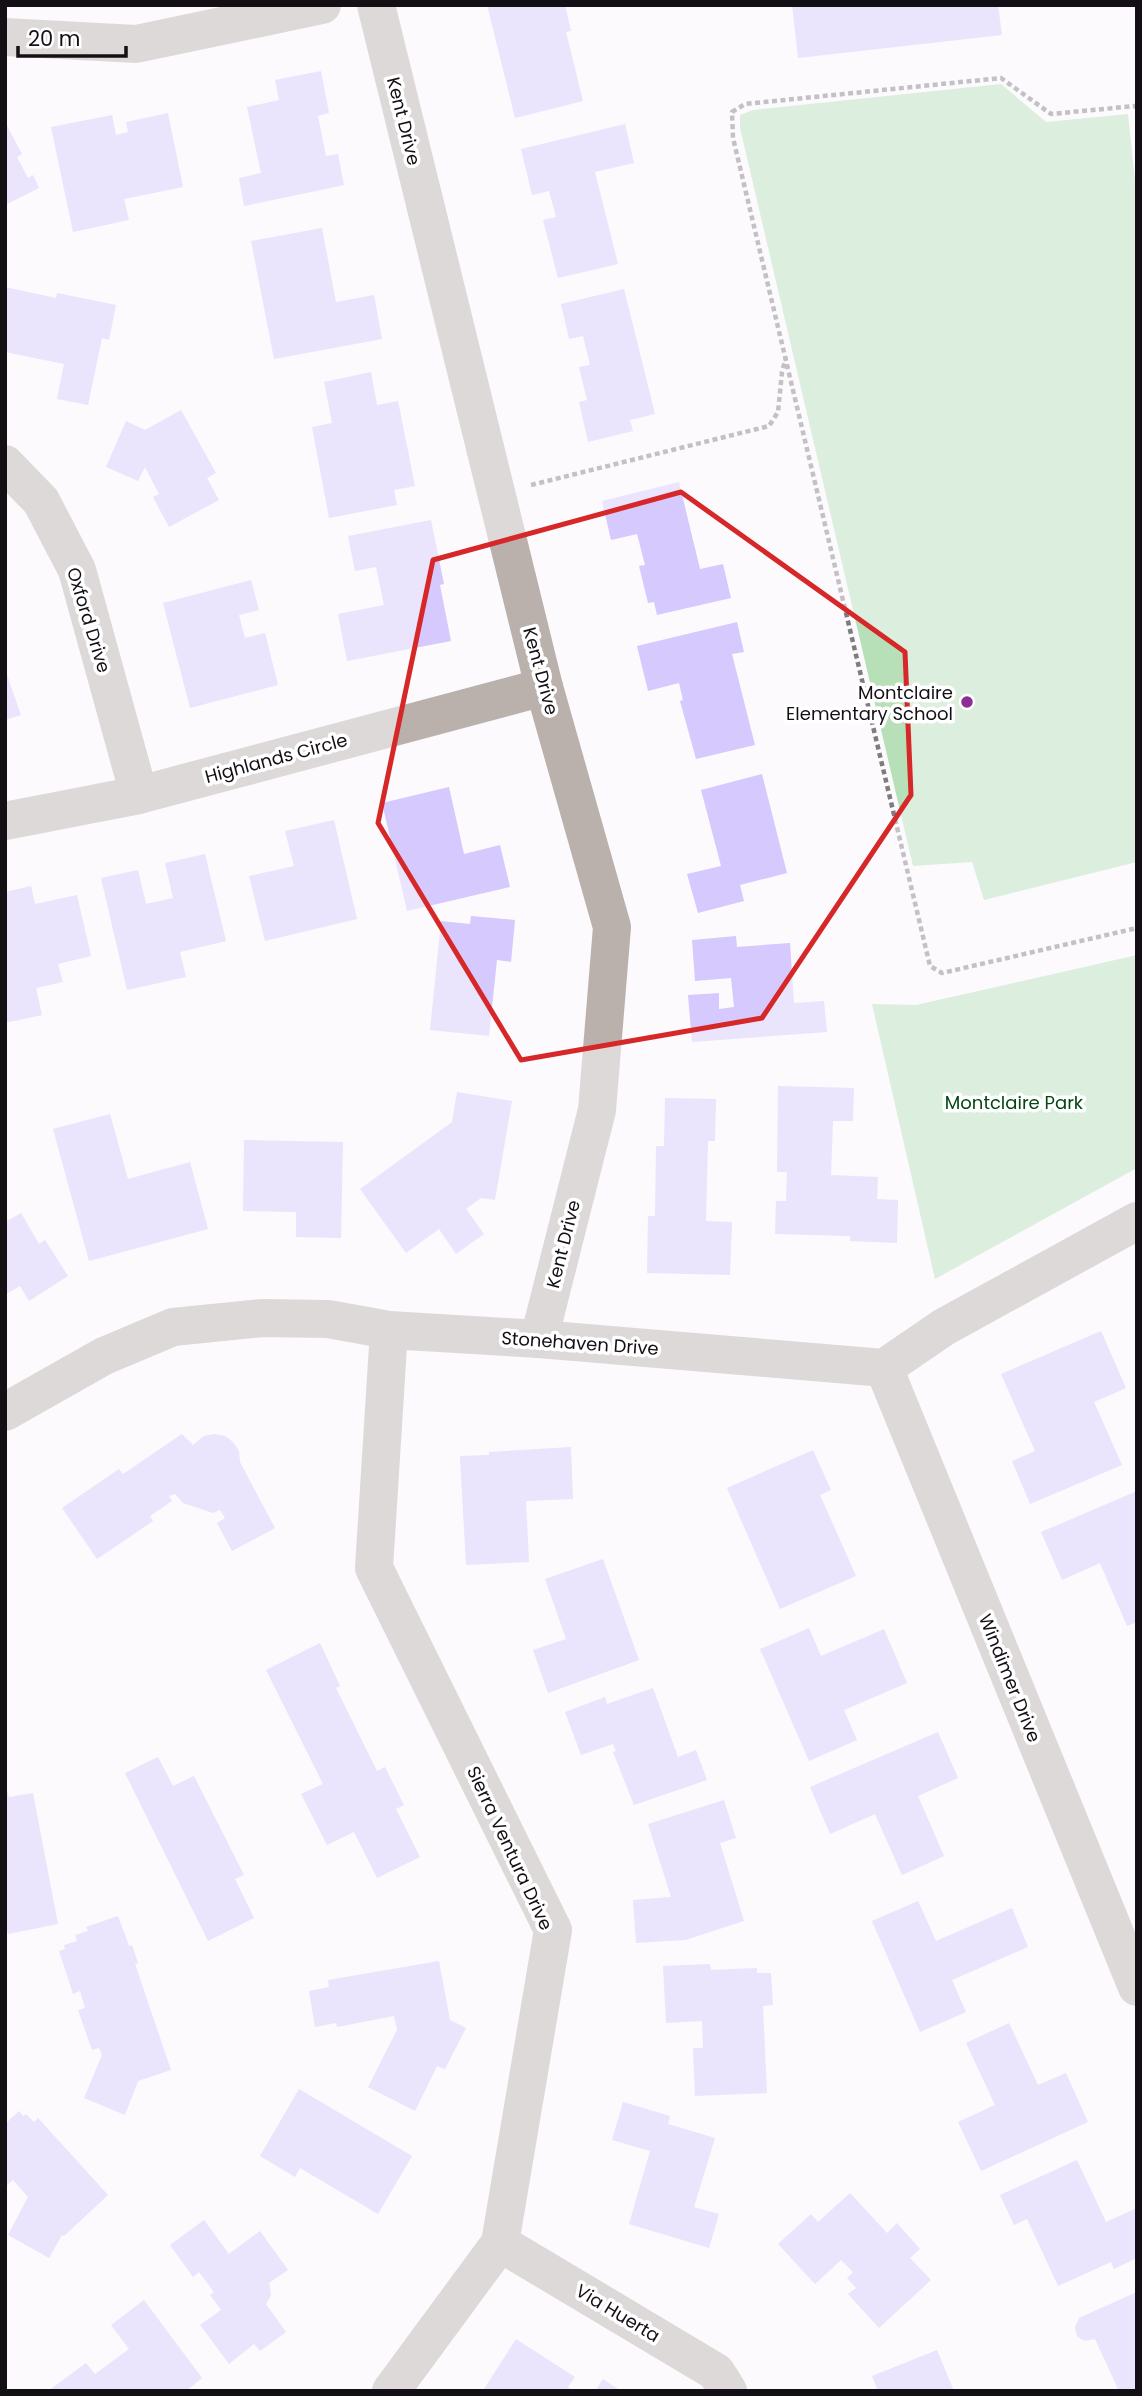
<svg xmlns="http://www.w3.org/2000/svg" width="1142" height="2396" viewBox="0 0 1142 2396" font-family="Poppins,sans-serif">
  <style>
    .green { fill: #b7e0b8 }
    .building { fill: #d5c9fd }
    .lines { fill: none; stroke-linecap: round; stroke-linejoin: round }
    .path { stroke: #7f7c80; stroke-width: 4.5; stroke-dasharray: 5 3.5; stroke-linecap: butt }
    .minor { stroke: #bab1ad; stroke-width: 38 }
    .marked { fill: none; stroke: #d62828; stroke-width: 5; stroke-linejoin: round }
    .poi-dot { fill: #8e2d96; stroke: #fff; stroke-width: 2.5 }
    .labels { text-anchor: middle; dominant-baseline: central; stroke-width: 7; stroke-linejoin: round; paint-order: stroke }
    .street-label { font-size: 18px; fill: #140f15; stroke: #fff }
    .poi-label { font-size: 18px; fill: #140f15; stroke: #fff; text-anchor: end }
    .park-label { font-size: 18px; fill: #024612; stroke: #fff }
  </style>
  <rect width="100%" height="100%" fill="#fcfafd"/>
  <g class="green">
    <path d="M1001 84 1046 122 1128 114 1137 199V862L984 900 972 862 913 866 740 128V115L753 110Z"/>
    <path d="M1137 955V1168L935 1279 872 1004 916 1005Z"/>
  </g>
  <g class="building">
    <path d="M487 5H565L571 31 566 32 583 101 515 118Z"/>
    <path d="M792 5H998L1002 35 798 58Z"/>
    <path d="M321 71 329 113 318 116 326 156 338 154 344 185 244 206 239 178 261 173 247 107 279 100 275 80Z"/>
    <path d="M168 113 183 187 124 199 129 220 73 232 51 127 112 115 116 135 128 132 126 122Z"/>
    <path d="M5 122 22 154 17 157 28 178 33 175 39 188 5 205Z"/>
    <path d="M625 124 634 163 595 172 618 264 558 278 543 220 556 217 549 191 532 195 521 149Z"/>
    <path d="M322 228 336 302 374 295 382 339 274 359 251 241Z"/>
    <path d="M5 287 56 298 57 293 116 305 109 340 102 338 88 405 57 399 64 364 5 352Z"/>
    <path d="M624 289 655 414 630 420 633 431 588 442 579 402 587 400 579 367 590 365 583 336 569 339 561 304Z"/>
    <path d="M371 372 377 405 398 401 415 486 394 490 397 505 329 518 312 427 332 423 324 382Z"/>
    <path d="M181 410 216 473 207 478 219 500 169 527 153 497 159 494 145 467 138 481 106 467 126 421 145 430Z"/>
    <path d="M679 482 700 569 723 564 731 598 657 615 654 602 648 603 639 566 645 565 637 534 611 540 602 501Z"/>
    <path d="M431 520 444 584 440 585 451 641 347 661 338 614 384 605 376 567 355 571 348 536Z"/>
    <path d="M251 580 259 610 239 615 245 638 265 633 278 685 190 708 163 603Z"/>
    <path d="M737 622 744 652 732 654 755 745 696 759 680 701 683 700 679 683 648 691 637 646Z"/>
    <path d="M5 669 21 715 5 720Z"/>
    <path d="M762 774 787 873 740 885 744 901 698 913 687 874 721 866 701 790Z"/>
    <path d="M449 787 464 854 500 845 510 887 407 911 382 803Z"/>
    <path d="M334 820 357 919 265 941 249 876 294 866 285 831Z"/>
    <path d="M205 854 226 941 180 952 186 977 127 990 101 878 138 870 146 904 173 898 165 863Z"/>
    <path d="M31 886 35 904 77 895 91 956 58 964 63 982 36 988 42 1015 5 1023V892Z"/>
    <path d="M471 916 515 920 511 962 497 960 489 1036 430 1030 441 921 470 924Z"/>
    <path d="M736 936 737 947 790 943 794 1003 824 1001 827 1032 692 1042 688 995 719 993V1009L734 1007 731 978 695 981 692 940Z"/>
    <path d="M778 1086 854 1088 853 1121H833L831 1175 878 1177 877 1199 898 1200 897 1243 850 1241V1236L775 1234 776 1201H786L787 1172H777Z"/>
    <path d="M457 1092 512 1101 495 1200 481 1198 466 1209 484 1234 456 1254 439 1229 406 1253 360 1189 452 1122Z"/>
    <path d="M665 1098 716 1099 715 1141H708L706 1221 732 1222 730 1275 647 1273 648 1216H655L656 1146H664Z"/>
    <path d="M110 1114 128 1179 190 1162 208 1229 89 1261 53 1129Z"/>
    <path d="M244 1140 343 1142 341 1238 296 1237V1212L243 1211Z"/>
    <path d="M21 1213 39 1244 45 1240 68 1276 29 1301 20 1286 5 1295V1222Z"/>
    <path d="M1101 1331 1126 1388 1094 1402 1122 1465 1030 1504 1012 1461 1035 1451 1001 1374Z"/>
    <path d="M182 1434 193 1445 204 1436 214 1434 225 1436 233 1442 239 1451 240 1462 275 1528 232 1551 217 1523 225 1518 220 1510 213 1513 183 1503 175 1494 169 1496 172 1501 150 1516 153 1521 97 1559 62 1508 119 1469 123 1474Z"/>
    <path d="M571 1447 573 1499 526 1501 529 1562 466 1565 460 1456 489 1455V1452Z"/>
    <path d="M813 1450 831 1490 820 1495 856 1576 780 1609 727 1488Z"/>
    <path d="M1137 1491V1622L1127 1626 1100 1563 1062 1580 1041 1532Z"/>
    <path d="M603 1559 639 1660 548 1693 533 1650 566 1639 545 1579Z"/>
    <path d="M809 1628 821 1656 884 1629 907 1683 844 1710 857 1740 809 1761 760 1649Z"/>
    <path d="M320 1643 340 1686 336 1688 377 1771 385 1767 404 1805 396 1809 420 1857 377 1878 354 1832 327 1845 301 1794 323 1784 266 1670Z"/>
    <path d="M653 1688 678 1757 696 1750 707 1780 634 1805 613 1752 616 1751 613 1744 581 1755 565 1712 605 1697 607 1704Z"/>
    <path d="M938 1732 958 1778 918 1796 944 1856 902 1875 875 1814 830 1834 810 1787Z"/>
    <path d="M158 1757 173 1786 194 1776 244 1875 235 1879 254 1918 208 1941 125 1773Z"/>
    <path d="M5 1786 9 1797 33 1793 58 1924 8 1934 5 1921Z"/>
    <path d="M724 1800 736 1838 720 1843 744 1921 685 1940 636 1943 633 1900 671 1897 648 1824Z"/>
    <path d="M918 1901 936 1941 1012 1908 1028 1947 952 1980 966 2012 920 2032 872 1921Z"/>
    <path d="M118 1916 129 1946 132 1945 138 1963 135 1964 171 2070 138 2081 125 2115 84 2098 102 2055 99 2048 92 2050 78 2010 85 2008 80 1991 73 1994 59 1951 65 1949 64 1945 77 1941 75 1935 88 1931 86 1927Z"/>
    <path d="M439 1961 450 2020 466 2028 445 2069 437 2066 415 2111 368 2087 397 2030 394 2016 337 2027 336 2023 315 2027 309 1991 329 1987 328 1980Z"/>
    <path d="M710 1964 711 1970 757 1968V1973H771L773 2005 763 2006 767 2093 695 2096 693 2048H703L702 2021 666 2023 663 1966Z"/>
    <path d="M1009 2023 1038 2085 1066 2073 1088 2122 981 2171 958 2122 995 2105 966 2043Z"/>
    <path d="M299 2089 412 2156 378 2214 300 2168 295 2177 260 2156Z"/>
    <path d="M623 2102 670 2116 668 2124 715 2138 694 2207 719 2214 709 2248 629 2224 650 2151 612 2140Z"/>
    <path d="M19 2111 23 2116 26 2114 34 2122 38 2118 108 2195 64 2236 62 2235 49 2258 8 2235 28 2197 13 2180 5 2187V2124Z"/>
    <path d="M1077 2160 1106 2222 1137 2208V2258L1114 2269 1111 2262 1058 2286 1027 2219 1014 2225 1000 2195Z"/>
    <path d="M850 2193 887 2233 897 2223 920 2249 910 2258 931 2280 879 2328 848 2294 856 2288 847 2278 853 2272 841 2260 815 2284 778 2244 811 2214 818 2222Z"/>
    <path d="M204 2220 229 2254 260 2231 288 2270 269 2283 271 2295 266 2304 286 2332 260 2351 254 2344 229 2364 200 2325 221 2310 210 2295 214 2292 199 2272 193 2277 170 2245Z"/>
    <path d="M1137 2292V2391H1119L1095 2339 1085 2341 1081 2339 1077 2336 1075 2327 1079 2318Z"/>
    <path d="M144 2300 202 2378 186 2391H48L86 2363 95 2374 129 2349 111 2325Z"/>
    <path d="M516 2339 575 2377 568 2387 573 2391 484 2389Z"/>
    <path d="M937 2350 954 2391H878L872 2376Z"/>
    <path d="M603 2379 621 2391H595Z"/>
  </g>
  <g class="lines">
    <g class="path">
      <path d="M1137 108 1135 106 1051 114 1001 78 745 104 732 112 733 138 930 966 942 973 1137 928"/>
      <path d="M531 485 769 426 778 412 782 372 786 357"/>
    </g>
    <g class="minor">
      <path d="M376 5 544 687 612 927 597 1110 539 1339"/>
      <path d="M5 37 136 44 322 5"/>
      <path d="M5 464 41 501 77 570 139 795"/>
      <path d="M5 821 139 795 544 687"/>
      <path d="M389 1330 374 1568 553 1930 500 2243 391 2391"/>
      <path d="M884 1368 1137 1987"/>
      <path d="M5 1412 104 1356 173 1327 262 1318 328 1319 389 1330 539 1339 884 1368 944 1327 1137 1221"/>
      <path d="M500 2243 716 2372 728 2391"/>
    </g>
  </g>
  <path d="M0 0H1142V2396H0ZM681 492 905 652 911 795 762 1018 521 1060 378 823 433 560Z" fill="#fcfafd" fill-opacity=".55" fill-rule="evenodd"/>
  <path class="marked" d="M681 492 905 652 911 795 762 1018 521 1060 378 823 433 560Z"/>
  <circle class="poi-dot" cx="967" cy="702" r="7"/>
  <g class="labels">
    <g class="street-label">
      <text transform="translate(404 121) rotate(76)">Kent Drive</text>
      <text transform="translate(89 620) rotate(73)">Oxford Drive</text>
      <text transform="translate(541 671) rotate(75)">Kent Drive</text>
      <text transform="translate(276 758) rotate(-15)">Highlands Circle</text>
      <text transform="translate(563 1244) rotate(-76)">Kent Drive</text>
      <text transform="translate(580 1343) rotate(4)">Stonehaven Drive</text>
      <text transform="translate(1010 1678) rotate(68)">Windimer Drive</text>
      <text transform="translate(510 1848) rotate(65)">Sierra Ventura Drive</text>
      <text transform="translate(618 2313) rotate(31)">Via Huerta</text>
    </g>
    <g class="poi-label">
      <text x="953" y="692">Montclaire<tspan x="953" dy="21">Elementary School</tspan></text>
    </g>
    <g class="park-label">
      <text x="1014" y="1102">Montclaire Park</text>
    </g>
  </g>
  <rect width="1142" height="2396" fill="none" stroke="#140f15" stroke-width="14"/>
  <path d="M18 46v10h108v-10" fill="none" stroke="#140f15" stroke-width="3.5"/>
  <text x="28" y="46" font-size="21" fill="#140f15" stroke="#ffffff" stroke-width="5" paint-order="stroke">20 m</text>
</svg>
